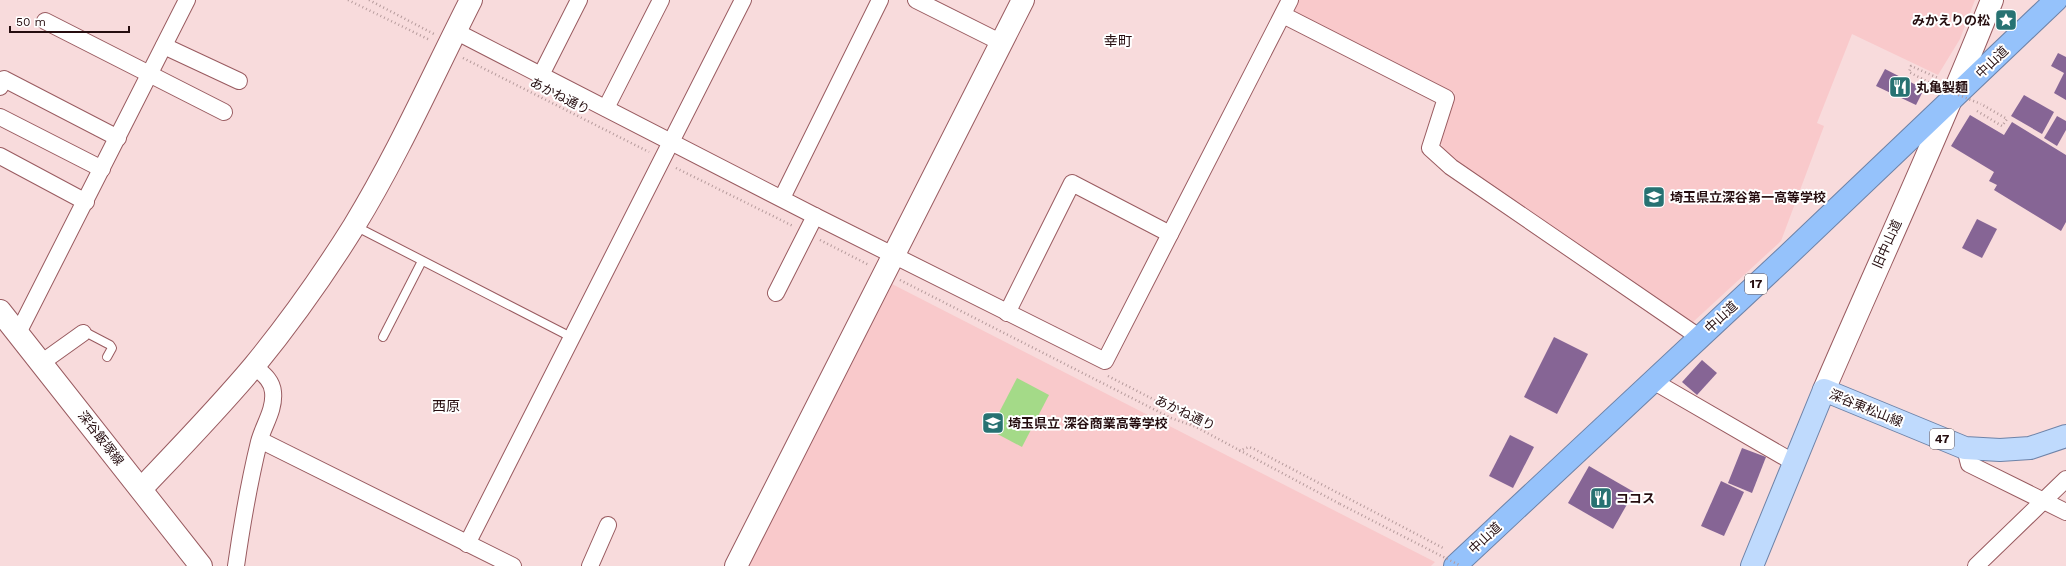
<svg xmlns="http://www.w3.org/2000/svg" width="2066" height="566" viewBox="0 0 2066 566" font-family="'Work Sans','Noto Sans JP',sans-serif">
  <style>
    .built { fill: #f9c9cb }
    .water { fill: #a4da88 }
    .building { fill: #866595 }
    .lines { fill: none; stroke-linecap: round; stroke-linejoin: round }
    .lane-casing { stroke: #995b60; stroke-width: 10 }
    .street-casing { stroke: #995b60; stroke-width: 18 }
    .secondary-casing { stroke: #995b60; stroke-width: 24 }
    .primary-casing { stroke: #6e83a8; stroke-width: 24 }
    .highway-casing { stroke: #6e83a8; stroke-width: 24 }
    .path { stroke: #b59a9b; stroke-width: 2.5; stroke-dasharray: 1 3; stroke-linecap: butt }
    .lane { stroke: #fff; stroke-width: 8 }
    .street { stroke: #fff; stroke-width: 16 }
    .secondary { stroke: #fff; stroke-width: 22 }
    .primary { stroke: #bfdafd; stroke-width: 22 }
    .highway { stroke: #95c2fb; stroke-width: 22 }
    .path-bridge { stroke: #b59a9b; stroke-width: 2.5; stroke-dasharray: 1 3; stroke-linecap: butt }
    .labels { text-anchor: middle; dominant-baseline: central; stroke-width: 4; stroke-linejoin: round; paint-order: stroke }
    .shield { fill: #fff; stroke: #665657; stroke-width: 1 }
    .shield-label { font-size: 12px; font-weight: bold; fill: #250d0f }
    .poi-label { font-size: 13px; font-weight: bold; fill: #250d0f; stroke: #fff; text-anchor: start }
    .street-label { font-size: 13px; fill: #250d0f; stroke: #fff }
    .neighbourhood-label { font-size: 14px; fill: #250d0f; stroke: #fff }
  </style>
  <rect width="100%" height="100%" fill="#f8dbdc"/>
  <g class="built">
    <path d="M1297 0H1975L1960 39 1938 75 1852 34 1817 123 1824 126 1781 241 1693 322 1446 154 1439 139 1455 93 1296 14 1293 8Z"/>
    <path d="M892 284 1435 562 1431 566H749Z"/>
  </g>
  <path class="water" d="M1017 378 1049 395 1022 447 990 430Z"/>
  <g class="building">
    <path d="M2058 53 2066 57V100L2054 93 2064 73 2051 66Z"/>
    <path d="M1885 69 1924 89 1916 105 1876 86Z"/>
    <path d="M2024 95 2054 112 2042 134 2011 116Z"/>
    <path d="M1970 115 2004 135 2012 122 2066 155V222L2061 231 1994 190 1997 185 1989 181 1994 172 1951 146Z"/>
    <path d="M2057 116 2066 121V130L2057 146 2044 138Z"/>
    <path d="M1977 219 1997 229 1982 258 1962 248Z"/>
    <path d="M1554 337 1588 354 1557 414 1524 397Z"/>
    <path d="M1702 360 1717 373 1697 395 1682 382Z"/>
    <path d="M1510 435 1534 447 1513 488 1489 476Z"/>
    <path d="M1742 448 1766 457 1752 493 1728 483Z"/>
    <path d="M1589 466 1634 492 1613 529 1568 503Z"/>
    <path d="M1721 481 1744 492 1724 536 1701 526Z"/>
  </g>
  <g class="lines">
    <g class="lane-casing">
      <g id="lane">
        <path d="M355 226 571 337"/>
        <path d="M83 333H87L110 345 112 348 107 357"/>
        <path d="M383 337 422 261"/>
      </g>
    </g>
    <g class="street-casing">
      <g id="street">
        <path d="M916 0 1002 43"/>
        <path d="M1283 15 1446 98 1430 148 1451 167 1699 337"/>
        <path d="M45 21 224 112"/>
        <path d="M455 31 815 216 1105 361 1290 0"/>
        <path d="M164 46 239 81"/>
        <path d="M541 75 579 0"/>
        <path d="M0 87 4 79 118 138"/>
        <path d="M606 108 661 0"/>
        <path d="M0 117 102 169"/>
        <path d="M0 156 86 202"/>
        <path d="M782 198 880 0"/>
        <path d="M776 293 815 216"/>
        <path d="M1007 313 1072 183 1170 234"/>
        <path d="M18 333 187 0"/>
        <path d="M41 363 83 333"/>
        <path d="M1653 381 1793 462"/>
        <path d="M260 440 513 566"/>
        <path d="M1965 448 1969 464 2066 512"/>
        <path d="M467 544 743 0"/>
        <path d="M236 566C242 524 249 483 259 442 263 426 275 410 273 392 272 380 263 374 254 366"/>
        <path d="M590 566 608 525"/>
        <path d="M1976 566 2066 479"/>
      </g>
    </g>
    <g class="secondary-casing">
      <g id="secondary">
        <path d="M0 311 201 566"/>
        <path d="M1824 390C1880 260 1940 132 1992 0"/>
        <path d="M141 489C179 449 218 409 254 366 290 322 324 274 354 226 398 154 433 75 471 0"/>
        <path d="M736 566 1023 0"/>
      </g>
    </g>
    <g class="primary-casing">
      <path id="primary" d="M1752 566 1824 390 1965 448 2000 450 2030 448 2066 436"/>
    </g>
    <g class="highway-casing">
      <path id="highway" d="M1455 566 1787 256 2056 0"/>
    </g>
    <g class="path">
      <path d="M348 0 430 40"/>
      <path d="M369 0 434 34"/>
      <path d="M463 58 649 152"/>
      <path d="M1936 86 1909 72 1911 66 1938 78"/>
      <path d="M1977 111 2002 126 2007 119 1981 104"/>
      <path d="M676 168 793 226"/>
      <path d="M820 240 869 265"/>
      <path d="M900 280 1171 418 1196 427 1340 504"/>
      <path d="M1108 376 1178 412 1194 426"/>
      <path d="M1239 451 1249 447 1254 449 1445 549"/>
    </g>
    <use href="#lane" class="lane"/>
    <use href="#street" class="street"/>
    <use href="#secondary" class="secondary"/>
    <use href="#primary" class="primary"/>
    <use href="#highway" class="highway"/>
    <g class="path-bridge">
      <path d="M1936 86 1981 104"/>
      <path d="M1340 504 1461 566"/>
    </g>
  </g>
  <defs>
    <g id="sight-square" transform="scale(1.15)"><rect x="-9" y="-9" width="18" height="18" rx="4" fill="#277272" stroke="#fff"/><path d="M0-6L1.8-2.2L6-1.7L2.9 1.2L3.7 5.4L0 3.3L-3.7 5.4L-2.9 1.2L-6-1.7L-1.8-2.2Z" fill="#fff"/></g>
    <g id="restaurant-square" transform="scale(1.15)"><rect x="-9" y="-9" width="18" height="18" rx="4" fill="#277272" stroke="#fff"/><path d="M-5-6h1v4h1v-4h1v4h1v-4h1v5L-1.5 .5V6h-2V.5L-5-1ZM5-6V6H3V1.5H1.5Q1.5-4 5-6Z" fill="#fff"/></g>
    <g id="school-square" transform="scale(1.15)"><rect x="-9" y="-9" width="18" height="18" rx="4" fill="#277272" stroke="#fff"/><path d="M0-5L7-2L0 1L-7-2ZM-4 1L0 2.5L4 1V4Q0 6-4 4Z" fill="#fff"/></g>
  </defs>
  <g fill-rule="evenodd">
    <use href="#sight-square" x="2006" y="20"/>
    <use href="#restaurant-square" x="1900" y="87"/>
    <use href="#school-square" x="1654" y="197"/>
    <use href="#school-square" x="993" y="423"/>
    <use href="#restaurant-square" x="1601" y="498"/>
  </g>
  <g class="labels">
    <g class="shield">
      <rect x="1745" y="274" width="22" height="20" rx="3"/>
      <rect x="1930" y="429" width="24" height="20" rx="3"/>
    </g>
    <g class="shield-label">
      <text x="1756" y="284">17</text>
      <text x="1942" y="439">47</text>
    </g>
    <g class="poi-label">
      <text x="1990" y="20" text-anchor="end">みかえりの松</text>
      <text x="1916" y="87">丸亀製麺</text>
      <text x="1670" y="197">埼玉県立深谷第一高等学校</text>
      <text x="1008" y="423">埼玉県立 深谷商業高等学校</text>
      <text x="1616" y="498">ココス</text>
    </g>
    <g class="street-label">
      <text transform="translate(1992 62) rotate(-44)">中山道</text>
      <text transform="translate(560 96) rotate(27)">あかね通り</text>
      <text transform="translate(1887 244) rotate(-66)">旧中山道</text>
      <text transform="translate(1721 317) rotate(-43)">中山道</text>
      <text transform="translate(1866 408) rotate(22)">深谷東松山線</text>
      <text transform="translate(1185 413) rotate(25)">あかね通り</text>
      <text transform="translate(101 438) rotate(52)">深谷飯塚線</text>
      <text transform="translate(1485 538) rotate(-43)">中山道</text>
    </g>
    <g class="neighbourhood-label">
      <text x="1118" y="41">幸町</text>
      <text x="446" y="406">西原</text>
    </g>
  </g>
  <path d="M10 26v6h119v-6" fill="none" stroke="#250d0f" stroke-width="2"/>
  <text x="16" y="26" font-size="12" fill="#250d0f" stroke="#ffffff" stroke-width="3" paint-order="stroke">50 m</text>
</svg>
